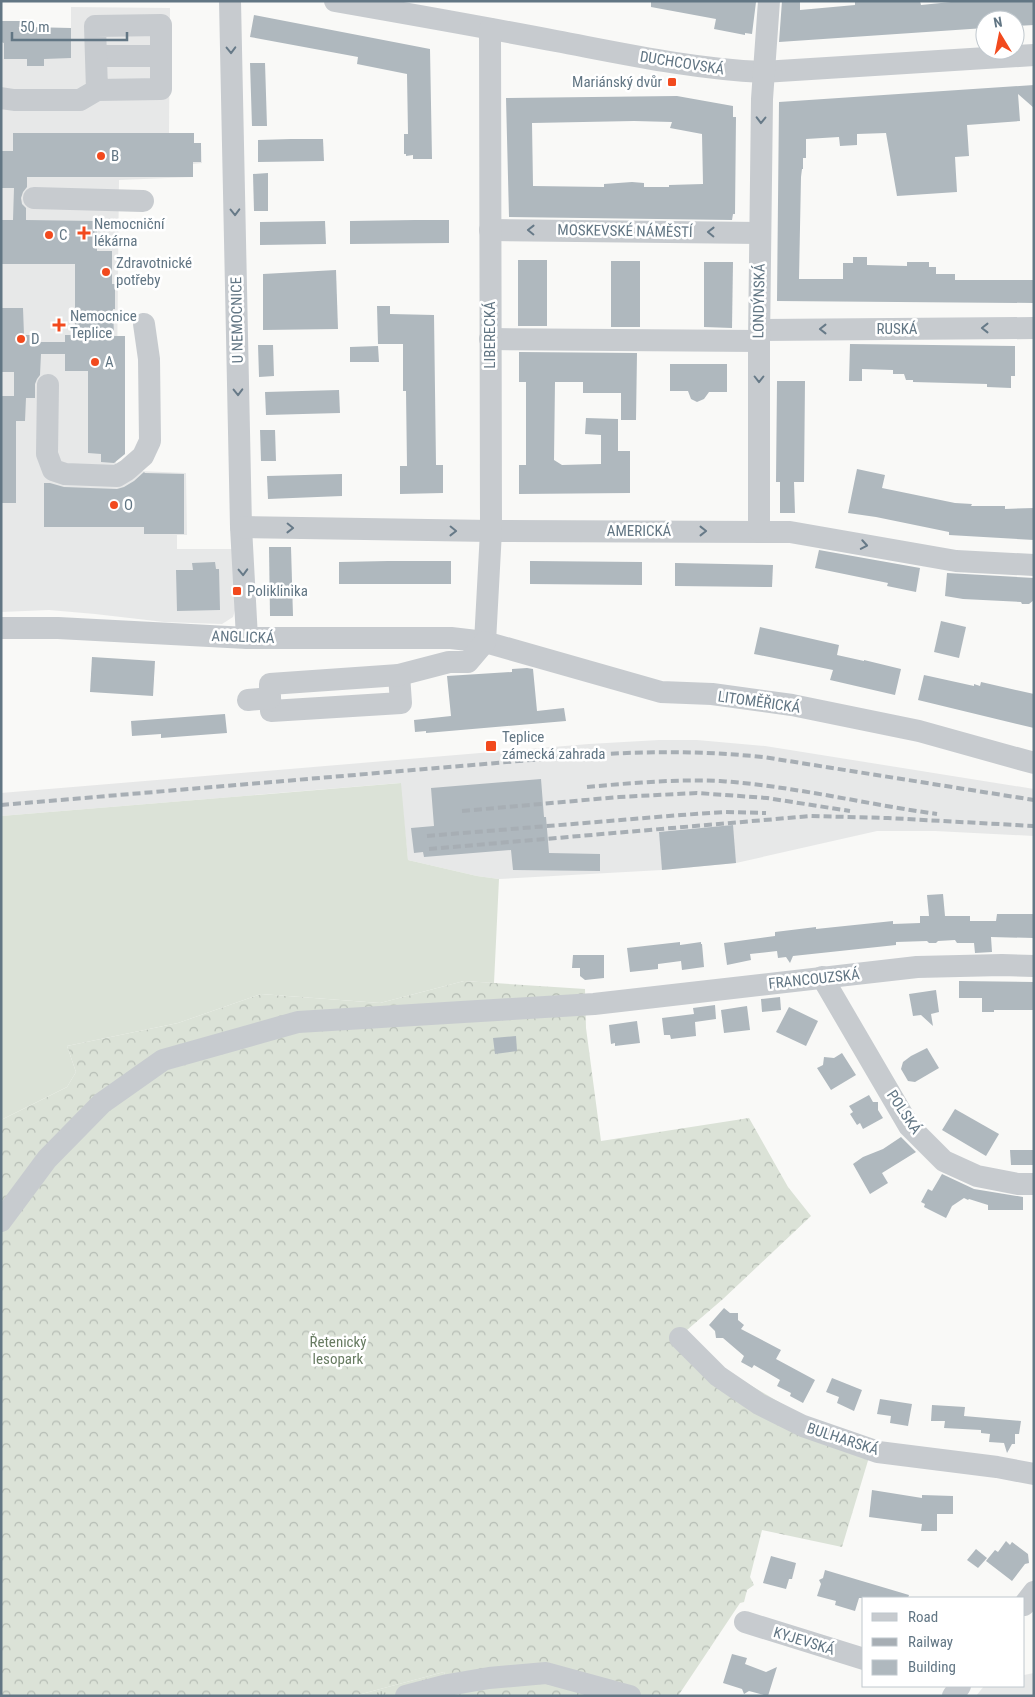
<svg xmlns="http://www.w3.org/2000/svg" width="1035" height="1697" viewBox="0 0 1035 1697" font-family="'Roboto Condensed',sans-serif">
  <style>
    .built { fill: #e7e8e8 }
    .grass { fill: url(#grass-tufts) }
    .forest { fill: url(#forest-crowns) }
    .garden { fill: #dbe2d7 }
    .building { fill: #afb8be; fill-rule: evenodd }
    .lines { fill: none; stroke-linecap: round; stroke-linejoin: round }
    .minor { stroke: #c7cbcf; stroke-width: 22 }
    .rail { stroke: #a7aeb4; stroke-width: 4; stroke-dasharray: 8 4; stroke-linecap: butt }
    .oneway { stroke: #677a88 }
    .poi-dot { fill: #f24a1e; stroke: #fff; stroke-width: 2 }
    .labels { text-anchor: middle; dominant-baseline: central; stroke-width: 5; stroke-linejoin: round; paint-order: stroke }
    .street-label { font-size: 15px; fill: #627684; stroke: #fff }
    .poi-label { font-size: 15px; fill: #627684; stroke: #fff; text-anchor: start }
    .park-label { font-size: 15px; fill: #677b61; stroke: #fff }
  </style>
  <defs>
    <pattern id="grass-tufts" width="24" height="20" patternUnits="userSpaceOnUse" patternTransform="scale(1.25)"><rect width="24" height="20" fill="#dbe2d7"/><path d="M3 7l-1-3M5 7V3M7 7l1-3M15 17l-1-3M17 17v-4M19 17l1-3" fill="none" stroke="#b5bcb4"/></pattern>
    <pattern id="forest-crowns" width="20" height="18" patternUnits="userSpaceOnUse" patternTransform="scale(1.25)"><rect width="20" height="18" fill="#dbe2d7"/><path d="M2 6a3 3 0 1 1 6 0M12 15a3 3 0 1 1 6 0" fill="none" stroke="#b5bcb4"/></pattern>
  </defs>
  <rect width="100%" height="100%" fill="#f9f9f7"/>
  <g class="built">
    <path d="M71 7 170 8 169 134H194V144L201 145 202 163 193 164V177L119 180 116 470 186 473 187 535H177V549H234L235 610 233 617 222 624 164 622 95 614 49 610 1 612V21H29V28H71Z"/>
    <path d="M659 740H697L765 746 1034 789V836L935 831H877L736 863 662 870 499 879 477 876 408 860 400 783 1 816V793L589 744Z"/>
    <path d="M1034 1673V1696H976L984 1686H1024V1675Z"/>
  </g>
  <path class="grass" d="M444 1672 451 1696H354Z"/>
  <path class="forest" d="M464 981 585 989 586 1028 601 1141 749 1118 788 1187 811 1216 723 1299 687 1330 723 1369 804 1417 873 1444 842 1547 762 1530 750 1577 754 1585 747 1590 744 1602 740 1603 678 1696H451L444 1672 354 1696H1V1120L67 1087 76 1072 67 1046 178 1023 261 994 380 1003Z"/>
  <path class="garden" d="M401 783 408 860 477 876 499 879 494 983 464 981 380 1003 261 994 178 1023 67 1046 76 1072 67 1087 1 1120V816Z"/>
  <g class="building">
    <path d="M651 1 756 2 752 34 745 33V35L714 29 716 19 651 7Z"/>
    <path d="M782 1H800V10L855 5V2L865 1H920L921 5 961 1H1034V25L1015 26V20H985V28L779 42Z"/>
    <path d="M254 15 430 49 432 159H413V155L406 156V154H404V134H408L407 74 357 64 358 57 250 37Z"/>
    <path d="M1 21H29V27L71 28V58L44 59V66H27V59H4V43L1 42Z"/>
    <path d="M250 63H265L267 126H252Z"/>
    <path d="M1034 85V108L1018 94 1020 121 967 125 969 156 955 157 957 192 897 196 886 133 857 134V145L840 146 839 137 806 139V158H803V169H802L801 177 799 279H843V263H853V257H867V265L907 266V262H929V267H936V274H955V280H1034V303L777 301 779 102Z"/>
    <path d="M677 96 733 106V117H736L735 214H733L732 220 509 217 506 98ZM634 121 672 122 670 128 702 134 703 184 669 185V187H644V183L632 182 604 184V187L533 186 532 123Z"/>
    <path d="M13 133H194V143H201V162H193V177H27V187L23 192 21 198 22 204 26 208V220L97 221V251H112V284H115V309H113L114 336H125V454L114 463 101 462V454L88 453V371H65V354H41L40 375 37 379 35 384V398H26L25 421H16V503H1V396H14V372H1V308H23L24 335H41V342H65V335H75V264H1V220H13L14 188H1V151H13Z"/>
    <path d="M291 139H323L324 161 258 162V140Z"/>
    <path d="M268 173V211H254L253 174Z"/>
    <path d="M415 220H449V243L350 244V221Z"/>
    <path d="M325 221 326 244 260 245V222Z"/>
    <rect x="518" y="260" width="29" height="66"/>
    <rect x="611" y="261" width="29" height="66"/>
    <path d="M704 262H733L732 328 704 327Z"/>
    <path d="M336 270 338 329 263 330V274Z"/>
    <path d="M377 306H390V314L434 315 436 465H443V493L400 494V466H407L406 391H403V344H378Z"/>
    <path d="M850 344 1015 346V376H1011V388L987 387V384L913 382V380H906L904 374H893V370L862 369V381H849Z"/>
    <path d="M258 345H273L274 376 259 377Z"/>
    <path d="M378 346 379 362H350V347Z"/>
    <path d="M519 352 637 353 636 420H621V393H583V382H555L554 460 562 465 601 464V435L585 434 586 418 618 419V451H630V493L519 494V465H526V382H519Z"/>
    <path d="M670 364H727V392H709L704 399 697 402 691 399 688 391H670Z"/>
    <path d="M777 381H805L804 482H794L795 513H780V482H776Z"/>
    <path d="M339 390 340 413 266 415 265 392Z"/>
    <path d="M260 430H275L276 461H261Z"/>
    <path d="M857 469 885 475 882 488 955 503 972 504 971 506H1005V509L1034 508V540L949 535V532L876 517 848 513Z"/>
    <path d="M144 472 145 473 184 474V534H144V527H44V483H50L64 487 117 489 124 487 134 481Z"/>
    <path d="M342 474V496L268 499 267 476Z"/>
    <path d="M269 547H291L293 616H270Z"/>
    <path d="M819 550 920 568 916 592 887 586 888 583 815 568Z"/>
    <path d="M388 561H451V584H339V562Z"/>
    <path d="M530 561 642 562V585L530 584Z"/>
    <path d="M215 562 216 569H219L220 610 177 611 176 570H193L192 563Z"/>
    <path d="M675 563 773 565 772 587 675 586Z"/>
    <path d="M947 573 1034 578V600L1029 604H1022L1021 602 963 599 945 596Z"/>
    <path d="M941 621 966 627 959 658 934 652Z"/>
    <path d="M760 627 839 645 837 655 864 661V660L901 669 895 695 830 680 833 670 754 654Z"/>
    <path d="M92 657 155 661 153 696 90 692Z"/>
    <path d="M527 668 533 669 537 711 564 708 566 721 426 733V731L415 732 414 720 451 716 447 676 512 672V669Z"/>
    <path d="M924 675 974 686V684L980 686 981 682 1034 694V728L918 700Z"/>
    <path d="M225 714 227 733 161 738V734L132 736 131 721Z"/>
    <path d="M541 779 544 817H546L549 853 600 854V871L513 870 511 850 424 857 423 852 414 853 411 828 434 826 431 788Z"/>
    <path d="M733 825 736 863 662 870 659 832Z"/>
    <path d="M943 894 945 916H970V921H996L997 914H1034V938L991 937 992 952 975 953 974 943H957L955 940 938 941 936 943H929L927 941 896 942V945L793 956 790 963 786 957 778 958 777 951 750 954 751 960 727 965 724 943 775 936V932L816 927V929L893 921V924L920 923V916H929L927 895Z"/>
    <path d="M680 942V945L701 942V944H702L704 967 682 970 681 961 658 964V969L630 972 627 948Z"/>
    <path d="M573 955H604V978L585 980 580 976V968H572Z"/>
    <path d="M959 981 1034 982V1010H994V1012H982V998H959Z"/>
    <path d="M936 990 939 1012 931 1014 933 1026 921 1015 913 1016 909 994Z"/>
    <path d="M780 997 781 1010 762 1012 761 999Z"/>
    <path d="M715 1005 716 1019 695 1022 696 1036 671 1039 670 1035H664L662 1018 694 1014 693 1008Z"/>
    <path d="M747 1006 750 1030 724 1033 721 1010Z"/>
    <path d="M789 1007 818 1021 806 1046 776 1032Z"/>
    <path d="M637 1021 640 1043 615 1046V1043L611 1044 609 1025Z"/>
    <path d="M516 1036 517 1051 495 1054 493 1038Z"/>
    <path d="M927 1048 939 1068 915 1082 908 1081 901 1069 903 1062 911 1056Z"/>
    <path d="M842 1053 856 1075 831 1090 817 1068 823 1065 824 1057 834 1058Z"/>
    <path d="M869 1095 873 1102H878V1110L883 1118 863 1129 860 1123 857 1125 850 1114 853 1112 849 1106Z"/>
    <path d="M955 1109 999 1134 986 1156 942 1130Z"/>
    <path d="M901 1137 916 1152 882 1173 888 1183 870 1194 853 1164 863 1157 883 1149Z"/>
    <path d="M1010 1150H1034V1165H1011Z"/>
    <path d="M942 1174 974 1189 1023 1197V1210H988V1205L969 1199 968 1200 964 1198 952 1206 946 1218 924 1207 925 1204 921 1202 928 1189 932 1191Z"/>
    <path d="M724 1308 730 1313H738V1320L744 1325 741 1329 781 1350 776 1359 815 1380 803 1403 790 1396 791 1393 777 1386 780 1380 754 1365 752 1368 741 1362 744 1356 723 1338H716L715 1331 709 1325Z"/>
    <path d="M832 1378 862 1390 854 1411 837 1403 839 1397 826 1392Z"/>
    <path d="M880 1399 912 1404 908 1426 890 1423 891 1416 877 1414Z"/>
    <path d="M932 1405 965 1407 964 1416 1021 1421 1019 1434H1015V1444H1012L1007 1453 1004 1443 989 1442 990 1434 981 1433V1430L944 1428 945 1421H931Z"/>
    <path d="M872 1490 922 1498V1495L953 1496V1514H937V1531H921L922 1524 869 1517Z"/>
    <path d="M1006 1541 1010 1545 1012 1542 1028 1554 1029 1563 1025 1564 1012 1581 986 1561 995 1550 998 1552Z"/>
    <path d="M976 1549 987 1558 978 1568 967 1560Z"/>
    <path d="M771 1556 796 1563 792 1579H789L786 1589 763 1583Z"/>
    <path d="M825 1570 909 1595 908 1598H859L855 1611 835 1605 836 1601 817 1596 821 1584 819 1580 823 1578Z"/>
    <path d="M732 1654 747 1658 745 1664 766 1672 777 1667 768 1696 749 1691 744 1694 742 1689 723 1683Z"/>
  </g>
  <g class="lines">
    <g class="minor">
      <path d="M230 1 241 527 247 638"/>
      <path d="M335 1C409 14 483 27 556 41 625 54 693 69 763 72L1034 55"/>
      <path d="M96 56H161"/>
      <path d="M1 98 14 100H80L97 90 161 89V25L95 26 97 90"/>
      <path d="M34 198 143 201"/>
      <path d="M490 230 760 233"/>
      <path d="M760 330 1034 328"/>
      <path d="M490 339 759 341"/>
      <path d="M48 385 47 454 53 470 65 474 117 476 127 470 143 456 150 441 149 359 144 324"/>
      <path d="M241 527 491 531 790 532 956 561 1034 565"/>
      <path d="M759 530V341L762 99 769 1"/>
      <path d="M1 628H58L247 638H451L485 642 661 692 712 694 792 705 919 731 1034 763"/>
      <path d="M485 642 491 531 490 29"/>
      <path d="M270 698 271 711 401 703 399 675"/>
      <path d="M248 700 270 698V684L399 675 449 662H468L485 642"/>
      <path d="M822 977 909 1126 944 1161 977 1176 1018 1184H1034"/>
      <path d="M1 1221 47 1159 102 1103 163 1060 298 1022 594 1004 917 967 1002 965 1034 966"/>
      <path d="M680 1338 718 1376 759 1404 803 1426 878 1452 997 1467 1034 1474"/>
      <path d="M1024 1605 1034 1592"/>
      <path d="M745 1622 864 1659"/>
      <path d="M406 1696 448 1685 489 1678 546 1673 630 1696"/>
      <path d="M953 1696 960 1686"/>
    </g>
    <g class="rail">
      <path d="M587 787C631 783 676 779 720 781 793 786 865 804 937 814"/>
      <path d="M1 805 590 755C648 751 705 751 763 757L1034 800"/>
      <path d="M462 811 619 797 697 793 767 798 850 811"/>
      <path d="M427 836 681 815 725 812 766 813"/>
      <path d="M429 849 811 816 888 818 1034 826"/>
    </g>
  </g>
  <defs><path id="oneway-chevron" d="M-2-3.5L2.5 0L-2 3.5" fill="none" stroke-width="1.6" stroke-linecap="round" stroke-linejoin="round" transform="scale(1.25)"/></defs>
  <g class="oneway">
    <use href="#oneway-chevron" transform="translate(231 50) rotate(89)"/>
    <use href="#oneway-chevron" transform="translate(761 120) rotate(91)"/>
    <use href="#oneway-chevron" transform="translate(235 212) rotate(89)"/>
    <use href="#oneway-chevron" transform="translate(531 230) rotate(-179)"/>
    <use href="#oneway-chevron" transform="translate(711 232) rotate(-179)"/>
    <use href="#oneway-chevron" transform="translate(985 328) rotate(180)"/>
    <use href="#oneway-chevron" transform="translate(823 329) rotate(180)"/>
    <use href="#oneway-chevron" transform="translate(759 379) rotate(90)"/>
    <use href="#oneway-chevron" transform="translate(238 392) rotate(89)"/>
    <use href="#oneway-chevron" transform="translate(290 528) rotate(1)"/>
    <use href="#oneway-chevron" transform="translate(453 531) rotate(1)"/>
    <use href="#oneway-chevron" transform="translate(703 531)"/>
    <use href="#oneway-chevron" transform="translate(864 545) rotate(10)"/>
    <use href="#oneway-chevron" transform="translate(243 572) rotate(88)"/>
  </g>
  <g class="poi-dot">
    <rect x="667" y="77" width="10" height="10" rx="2.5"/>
    <circle cx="101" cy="156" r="5"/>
    <path d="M81.5 225.5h5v5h5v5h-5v5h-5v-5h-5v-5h5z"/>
    <circle cx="49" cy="235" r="5"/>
    <circle cx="106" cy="272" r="5"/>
    <path d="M56.5 317.5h5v5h5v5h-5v5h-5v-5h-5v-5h5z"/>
    <circle cx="21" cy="339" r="5"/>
    <circle cx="95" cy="362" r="5"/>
    <circle cx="114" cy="505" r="5"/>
    <rect x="232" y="586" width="10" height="10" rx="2.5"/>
    <rect x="485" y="740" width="12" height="12" rx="2.5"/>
  </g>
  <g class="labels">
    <g class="street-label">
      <text transform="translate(682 63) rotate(9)">DUCHCOVSKÁ</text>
      <text transform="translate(625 231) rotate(1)">MOSKEVSKÉ NÁMĚSTÍ</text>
      <text transform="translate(759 301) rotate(-89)">LONDÝNSKÁ</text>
      <text transform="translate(237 320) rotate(-91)">U NEMOCNICE</text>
      <text x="897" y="329">RUSKÁ</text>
      <text transform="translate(490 335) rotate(-90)">LIBERECKÁ</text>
      <text x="639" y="531">AMERICKÁ</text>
      <text transform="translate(243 637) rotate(2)">ANGLICKÁ</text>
      <text transform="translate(759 702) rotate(8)">LITOMĚŘICKÁ</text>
      <text transform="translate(814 979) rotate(-6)">FRANCOUZSKÁ</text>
      <text transform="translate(904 1112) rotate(56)">POLSKÁ</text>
      <text transform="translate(843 1439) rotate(18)">BULHARSKÁ</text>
      <text transform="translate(804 1641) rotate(17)">KYJEVSKÁ</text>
    </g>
    <g class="poi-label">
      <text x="662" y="82" text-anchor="end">Mariánský dvůr</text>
      <text x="111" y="156">B</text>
      <text x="94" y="224">Nemocniční<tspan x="94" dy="17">lékárna</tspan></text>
      <text x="59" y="235">C</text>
      <text x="116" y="263">Zdravotnické<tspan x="116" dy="17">potřeby</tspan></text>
      <text x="70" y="316">Nemocnice<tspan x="70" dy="17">Teplice</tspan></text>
      <text x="31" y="339">D</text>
      <text x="105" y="362">A</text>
      <text x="124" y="505">O</text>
      <text x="247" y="591">Poliklinika</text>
      <text x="502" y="737">Teplice<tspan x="502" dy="17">zámecká zahrada</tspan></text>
    </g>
    <g class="park-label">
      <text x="338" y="1342">Řetenický<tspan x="338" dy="17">lesopark</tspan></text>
    </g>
  </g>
  <rect width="1035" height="1697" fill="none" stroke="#627684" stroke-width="5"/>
  <rect x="862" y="1597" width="162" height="90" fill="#ffffff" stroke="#c0c8ce"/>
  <rect x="872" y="1613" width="25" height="8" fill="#c7cbcf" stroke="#c0c8ce"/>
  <text x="908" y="1622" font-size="15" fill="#627684">Road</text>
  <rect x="872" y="1638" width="25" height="8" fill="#a7aeb4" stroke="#c0c8ce"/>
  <text x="908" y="1647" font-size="15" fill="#627684">Railway</text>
  <rect x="872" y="1660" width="25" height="15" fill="#afb8be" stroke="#c0c8ce"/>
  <text x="908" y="1672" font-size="15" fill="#627684">Building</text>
  <g transform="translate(1000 35) rotate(350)"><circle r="24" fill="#ffffff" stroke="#c0c8ce"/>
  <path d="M0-4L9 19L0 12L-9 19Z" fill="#f24a1e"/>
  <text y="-8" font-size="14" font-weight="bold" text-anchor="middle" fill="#627684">N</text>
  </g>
  <path d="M12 32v8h115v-8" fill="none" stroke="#627684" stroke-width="2.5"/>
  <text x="20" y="32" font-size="15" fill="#627684" stroke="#ffffff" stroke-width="4" paint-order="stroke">50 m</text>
</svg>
